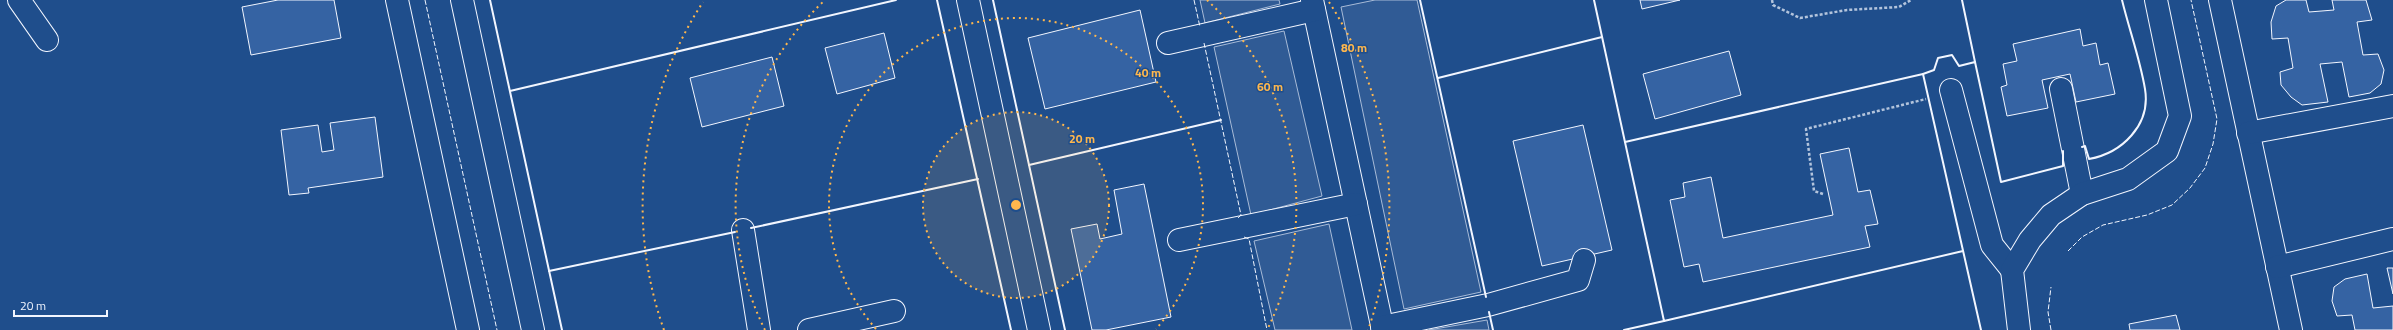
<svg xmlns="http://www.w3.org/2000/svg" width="2393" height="330" viewBox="0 0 2393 330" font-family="'Titillium Web',sans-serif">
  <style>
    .green { fill: #305b95; stroke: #a8bbd7 }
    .building { fill: #3563a3; stroke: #f2f6ff }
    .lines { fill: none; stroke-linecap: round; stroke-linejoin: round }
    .minor-casing { stroke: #f2f6ff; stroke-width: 24 }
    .path { stroke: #b3c4dc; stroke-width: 2.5; stroke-dasharray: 3 2; stroke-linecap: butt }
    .minor { stroke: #1f4e8c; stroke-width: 22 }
    .fence { stroke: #f2f6ff; stroke-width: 1; stroke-dasharray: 5 2; stroke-linecap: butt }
    .wall { stroke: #f2f6ff; stroke-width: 2 }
    .ring { fill: none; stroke: #ffb74d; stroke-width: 2; stroke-dasharray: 2 4 }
    .centre { fill: #ffb74d; stroke: #1f4e8c; stroke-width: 2 }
    .ring-label { font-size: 12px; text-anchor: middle; font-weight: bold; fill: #ffb74d; stroke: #1f4e8c; stroke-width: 3; stroke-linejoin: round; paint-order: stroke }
  </style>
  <rect width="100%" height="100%" fill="#1f4e8c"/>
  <g class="green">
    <path d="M1200 0H1279L1280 4 1205 23Z"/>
    <path d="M1375 0H1417L1481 292 1404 309 1341 7Z"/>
    <path d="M1284 31 1322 196 1251 215 1214 47Z"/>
    <path d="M1329 224 1352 330H1275L1254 241Z"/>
    <path d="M1487 320 1489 330H1429Z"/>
  </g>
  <g class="building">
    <path d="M278 0H334L341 38 251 55 242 7Z"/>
    <path d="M1640 0H1680L1642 9Z"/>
    <path d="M2286 0H2306L2309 12 2334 10 2332 0H2366L2372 20 2357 22 2363 55 2378 54 2384 70 2381 84 2370 93 2349 97 2342 62 2320 64 2328 102 2302 105 2291 97 2281 85 2280 72 2293 68 2288 38 2272 39 2271 22 2276 6Z"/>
    <path d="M1140 10 1156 82 1045 109 1028 38Z"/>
    <path d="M2080 29 2083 46 2096 43 2100 65 2108 63 2115 94 2076 102 2070 74 2042 80 2048 108 2007 116 2001 87 2007 85 2003 64 2017 61 2013 44Z"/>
    <path d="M884 33 895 78 837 94 825 48Z"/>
    <path d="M1729 51 1741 95 1655 119 1643 74Z"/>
    <path d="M772 57 784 106 702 127 690 78Z"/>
    <path d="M375 117 383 177 308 188 309 193 289 195 281 130 318 125 322 152 334 150 330 123Z"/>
    <path d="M1583 125 1612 250 1542 266 1513 141Z"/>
    <path d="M1849 148 1858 192 1870 190 1878 224 1865 226 1870 247 1703 282 1699 264 1684 267 1670 200 1685 197 1683 183 1711 177 1723 238 1833 215 1820 154Z"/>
    <path d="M1144 184 1171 317 1106 330H1092L1071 229 1097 224 1100 239 1122 234 1114 190Z"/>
    <path d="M2387 268H2393V294Z"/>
    <path d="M2367 274 2373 308 2393 306V330H2355L2352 315 2337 316 2332 301 2334 287 2345 279Z"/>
    <path d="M2176 315 2180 330H2130L2129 324Z"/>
  </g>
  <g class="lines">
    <g class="minor-casing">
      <g id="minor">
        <path d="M19 0 47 40"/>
        <path d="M397 0 468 330"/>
        <path d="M462 0 533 330"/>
        <path d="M968 0 1039 330"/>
        <path d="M1312 0 1383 330"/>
        <path d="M2220 0 2291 330"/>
        <path d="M1168 43 1314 10"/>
        <path d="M2061 89 2082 194"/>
        <path d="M1951 90 1992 245 2012 270"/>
        <path d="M2248 133 2393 106"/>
        <path d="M743 230 759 330"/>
        <path d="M1179 240 1356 204"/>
        <path d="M2277 267 2393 239"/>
        <path d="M1382 327 1488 305 1578 280 1584 260"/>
        <path d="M809 330 894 311"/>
        <path d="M2019 330 2012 270 2030 240 2051 215 2082 194 2128 179 2167 151 2180 116 2156 0"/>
      </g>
    </g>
    <g class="path">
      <path d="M1772 0 1773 5 1800 18 1847 10 1899 7 1911 0"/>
      <path d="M1823 194 1814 191 1806 129 1926 99"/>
    </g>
    <use href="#minor" class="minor"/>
    <g class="fence">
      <path d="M425 0 497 330"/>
      <path d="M1194 0 1200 27"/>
      <path d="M1204 43 1241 215 1237 219"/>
      <path d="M1244 237 1249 239 1267 330"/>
      <path d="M2068 251 2082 237 2103 225 2147 215 2172 205 2190 188 2205 168 2213 144 2217 119 2191 0"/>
      <path d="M2051 330 2048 312 2051 287"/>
    </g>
    <g class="wall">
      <path d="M490 0 562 330"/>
      <path d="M937 0 1011 330"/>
      <path d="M993 0 1065 330"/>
      <path d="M1420 0 1486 297"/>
      <path d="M1594 0 1664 321 1963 251"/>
      <path d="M1962 0 1975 62"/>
      <path d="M1438 78 1602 37"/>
      <path d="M510 91 896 0"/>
      <path d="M1625 142 1923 74"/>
      <path d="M2082 147 2085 146 2089 159C2122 153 2151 125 2145 89 2140 59 2129 29 2122 0"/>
      <path d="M1029 165 1221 120"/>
      <path d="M751 228 978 179"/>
      <path d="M549 271 735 232"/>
      <path d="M1489 312 1493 330"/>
      <path d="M1624 330 1664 321"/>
      <path d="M1981 330 1923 74 1934 70 1938 58 1952 55 1959 66 1975 62 2001 182 2063 166V151"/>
    </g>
  </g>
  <circle cx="1016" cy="205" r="93" fill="#ffb74d" fill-opacity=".12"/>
  <g class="ring">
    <circle cx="1016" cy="205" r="93"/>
    <path d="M876 329A187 187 0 1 1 1156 329"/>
    <path d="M765 330A280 280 0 0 1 825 0M1207 0A280 280 0 0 1 1267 330"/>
    <path d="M664 330A373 373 0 0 1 703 2M1329 2A373 373 0 0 1 1368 330"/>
  </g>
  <circle cx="1016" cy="205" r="6" class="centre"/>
  <g class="ring-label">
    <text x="1354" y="52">80 m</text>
    <text x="1148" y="77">40 m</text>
    <text x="1270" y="91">60 m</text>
    <text x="1082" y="143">20 m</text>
  </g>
  <path d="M14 310v6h93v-6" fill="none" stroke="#f2f6ff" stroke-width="2"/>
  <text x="20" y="310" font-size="12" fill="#f2f6ff" stroke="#1f4e8c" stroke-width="3" paint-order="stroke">20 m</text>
</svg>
